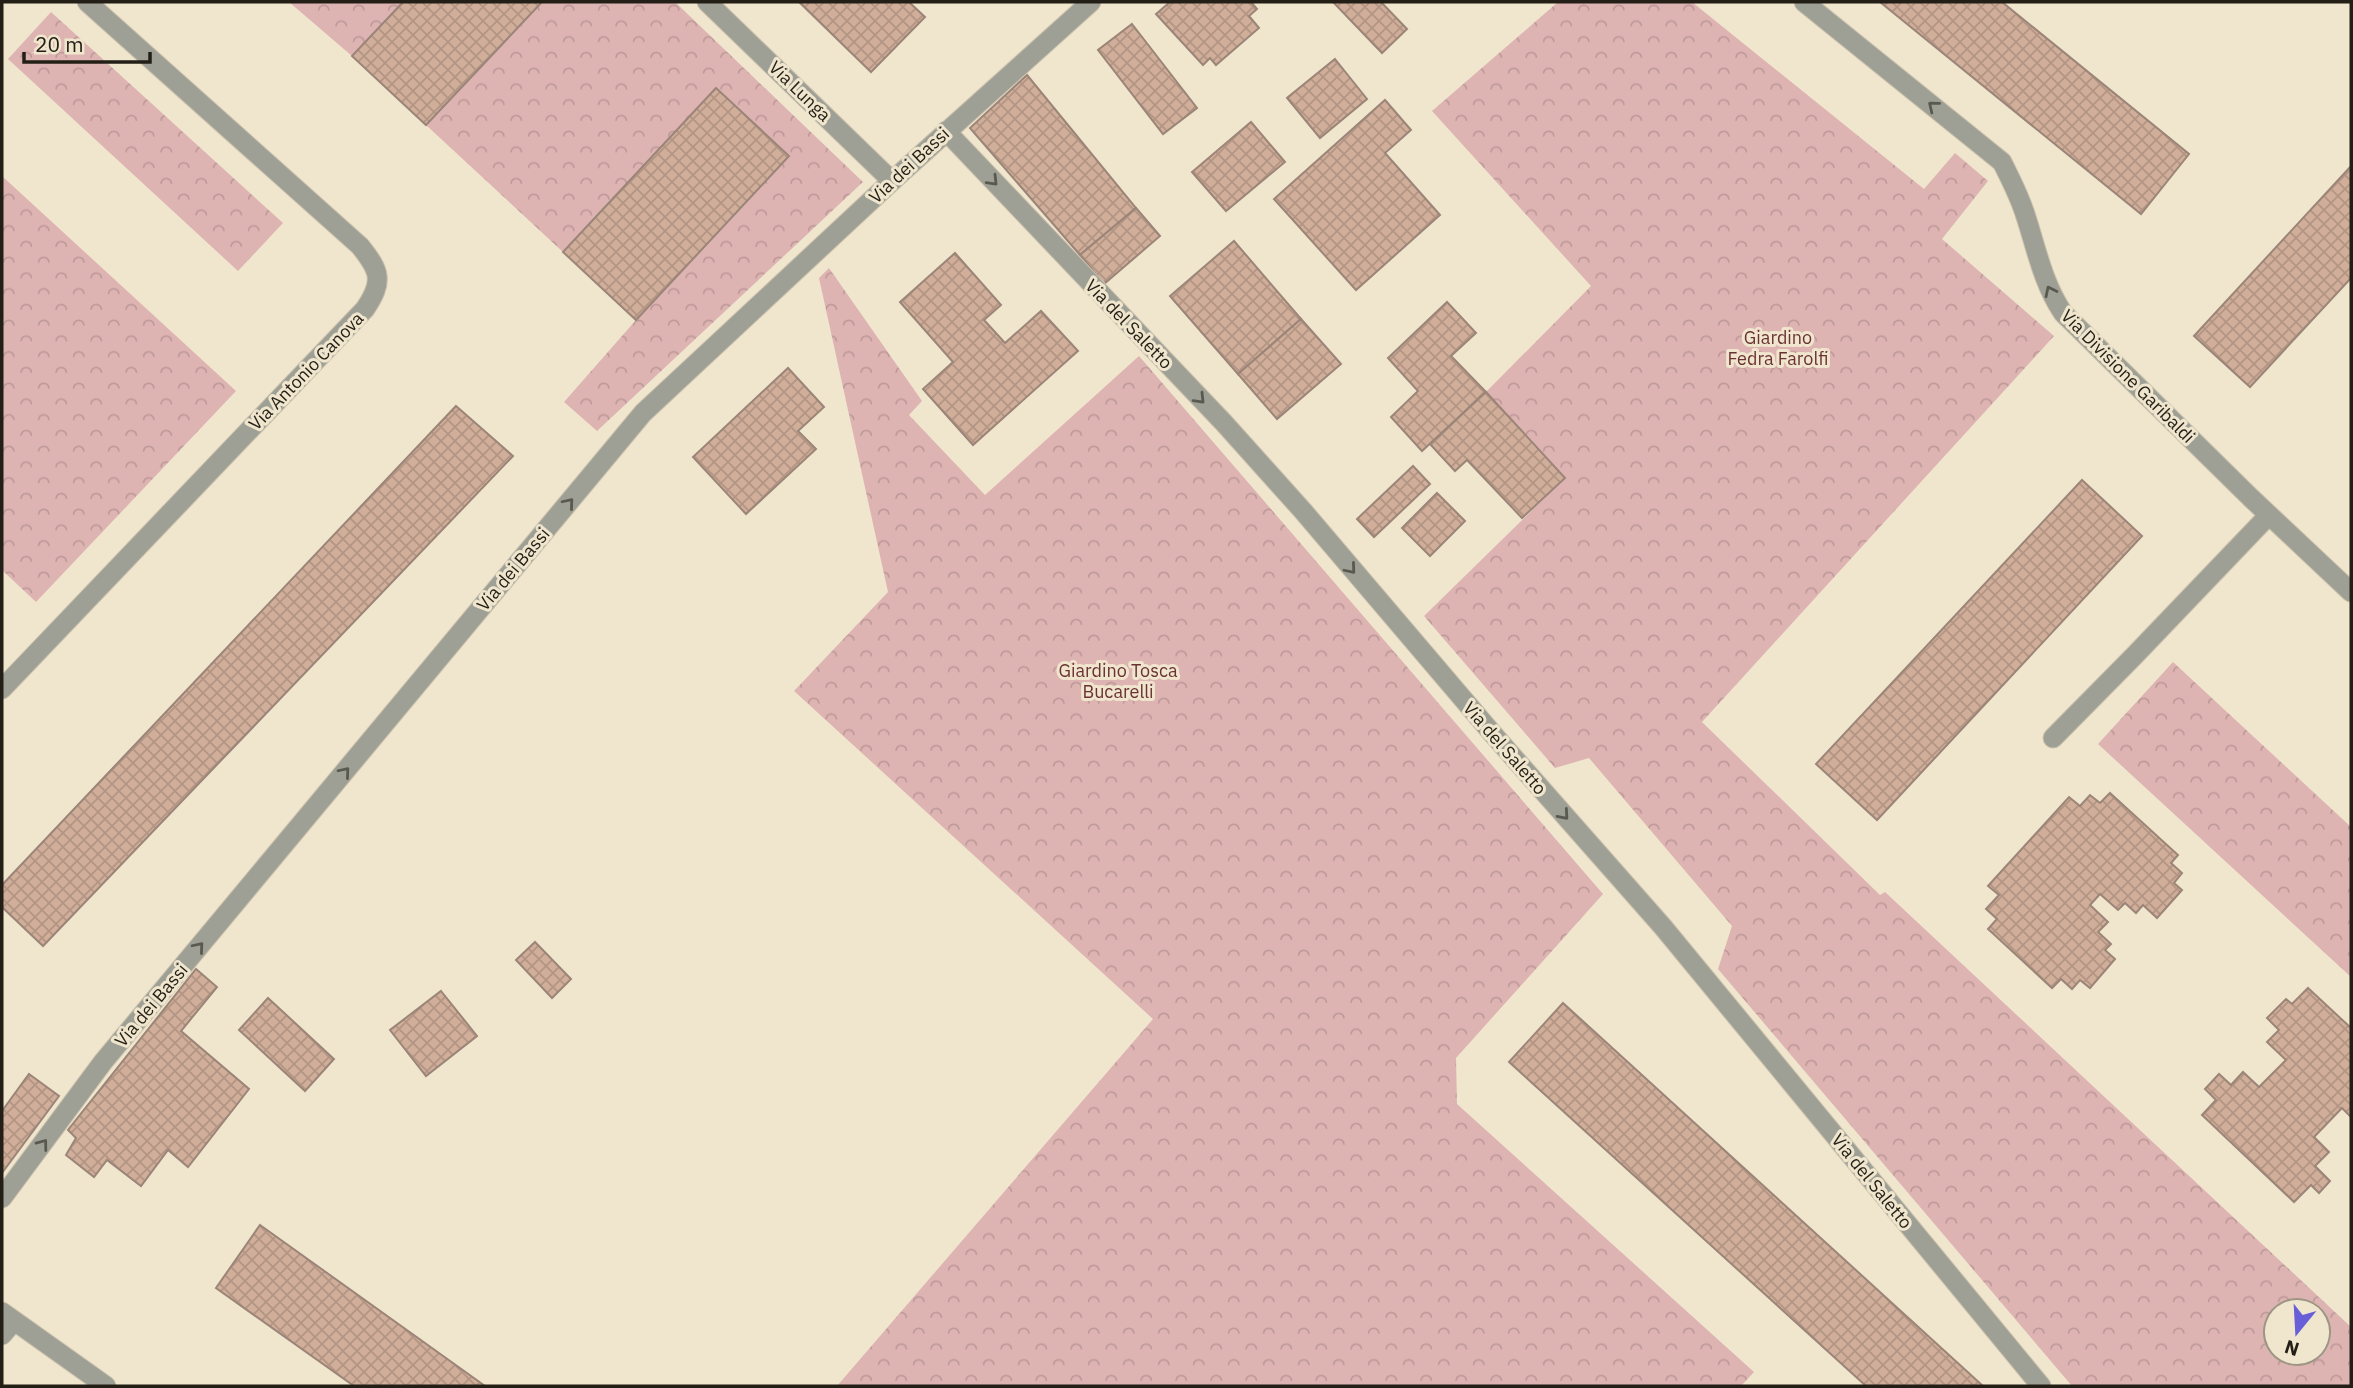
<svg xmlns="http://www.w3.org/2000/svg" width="2353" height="1388" viewBox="0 0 2353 1388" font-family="'IBM Plex Sans',sans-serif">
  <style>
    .park { fill: url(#park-crowns); fill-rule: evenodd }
    .building { fill: url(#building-cross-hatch); stroke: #9b8578; stroke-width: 2 }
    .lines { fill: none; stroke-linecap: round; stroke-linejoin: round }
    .service-casing { stroke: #cbc1ac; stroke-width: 21 }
    .minor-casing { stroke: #cbc1ac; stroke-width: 21 }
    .tertiary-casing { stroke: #cbc1ac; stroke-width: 21 }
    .service { stroke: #9ea095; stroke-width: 19 }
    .minor { stroke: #9ea095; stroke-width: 19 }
    .tertiary { stroke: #9ea095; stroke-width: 19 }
    .oneway { stroke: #5a594f }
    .labels { text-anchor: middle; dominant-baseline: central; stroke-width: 6; stroke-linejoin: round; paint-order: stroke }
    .street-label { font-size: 18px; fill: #231f16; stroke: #f0e5cd }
    .park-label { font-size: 18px; fill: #6a3234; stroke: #f0e5cd }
  </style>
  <defs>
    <pattern id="park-crowns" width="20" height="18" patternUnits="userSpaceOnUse" patternTransform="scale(1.75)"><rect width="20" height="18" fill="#deb4b3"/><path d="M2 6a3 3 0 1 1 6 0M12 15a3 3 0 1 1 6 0" fill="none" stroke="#be9a99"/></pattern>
    <pattern id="building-cross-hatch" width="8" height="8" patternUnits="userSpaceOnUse" patternTransform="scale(1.75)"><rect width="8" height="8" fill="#d1ae9a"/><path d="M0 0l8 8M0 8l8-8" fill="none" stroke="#b39584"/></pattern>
  </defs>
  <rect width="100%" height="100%" fill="#f0e5cd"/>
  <g class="park">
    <path d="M289 2H403L352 56Z"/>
    <path d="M542 2H675L863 182 597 431 564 402 636 320 789 156 563 252 426 125Z"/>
    <path d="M1558 2H1692L1924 189 1955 153 1988 181 1942 239 2054 336 1702 722 1880 895 1885 892 2351 1327V1386H2072L1718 969 1732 926 1589 758 1555 768 1424 616 1565 478 1486 392 1591 286 1432 111ZM2276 1311H2318V1353H2276Z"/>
    <path d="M51 12 283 223 238 271 8 59Z"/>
    <path d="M2 176 236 391 36 602 2 570Z"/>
    <path d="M829 268 922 401 909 415 985 495 1139 356 1603 894 1456 1058 1457 1104 1754 1372 1741 1386H837L1153 1019 794 691 888 592 819 278Z"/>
    <path d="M2173 662 2351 827V977L2098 744Z"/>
  </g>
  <g class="building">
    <path d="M403 2H542L426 125 352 56Z"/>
    <path d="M799 2H909L925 17 871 72Z"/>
    <path d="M1170 2H1251L1257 9 1249 16 1259 28 1216 65 1210 58 1203 65 1156 14Z"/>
    <path d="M1333 2H1381L1407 29 1382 53Z"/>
    <path d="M1880 2H2002L2189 154 2141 214Z"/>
    <path d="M1132 24 1197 108 1163 134 1098 50Z"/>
    <path d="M1335 59 1367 99 1320 138 1287 98Z"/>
    <path d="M1027 75 1136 208 1080 255 970 128Z"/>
    <path d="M716 88 789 156 636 320 563 252Z"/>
    <path d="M1385 100 1411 130 1385 153 1440 215 1356 290 1274 199Z"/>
    <path d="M1251 122 1285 162 1226 211 1192 172Z"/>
    <path d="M2351 166V278L2250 387 2194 336Z"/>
    <path d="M1136 208 1160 236 1104 284 1080 255Z"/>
    <path d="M1234 241 1301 319 1238 374 1170 296Z"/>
    <path d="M955 253 1001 305 984 320 1005 343 1041 311 1078 351 973 445 923 389 953 362 900 302Z"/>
    <path d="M1447 302 1476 333 1451 356 1486 392 1422 451 1391 417 1418 391 1388 358Z"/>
    <path d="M1301 319 1341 364 1277 419 1238 374Z"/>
    <path d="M788 368 824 407 798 431 816 449 746 514 693 457Z"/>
    <path d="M1486 392 1565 478 1522 518 1467 460 1455 471 1430 444Z"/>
    <path d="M456 406 513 456 43 946 2 907V885Z"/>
    <path d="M1413 466 1430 484 1374 537 1357 519Z"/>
    <path d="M2082 480 2142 536 1877 820 1816 764Z"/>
    <path d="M1437 493 1465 521 1430 556 1402 528Z"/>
    <path d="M2110 793 2178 855 2171 863 2182 873 2174 883 2182 890 2157 918 2143 905 2136 913 2125 903 2118 910 2100 894 2090 905 2108 922 2098 932 2111 944 2105 950 2115 959 2090 988 2080 980 2072 989 2061 979 2052 988 1988 929 1997 919 1986 909 1999 895 1988 886 2069 797 2080 806 2090 795 2100 803Z"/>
    <path d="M535 942 571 979 552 998 516 960Z"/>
    <path d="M196 969 217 987 181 1031 249 1089 188 1167 168 1150 141 1186 107 1160 94 1177 66 1155 76 1138 68 1130Z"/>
    <path d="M2308 988 2351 1028V1117L2342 1108 2314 1137 2329 1152 2315 1166 2330 1181 2319 1193 2311 1185 2294 1202 2202 1115 2216 1100 2205 1089 2219 1074 2231 1085 2243 1072 2259 1087 2286 1060 2267 1042 2279 1030 2267 1018 2286 999 2292 1004Z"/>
    <path d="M441 991 477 1036 426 1076 390 1030Z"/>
    <path d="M268 998 334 1059 305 1091 239 1030Z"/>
    <path d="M1563 1003 1983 1386H1866L1509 1062Z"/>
    <path d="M29 1074 59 1096 2 1173V1111Z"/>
    <path d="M260 1225 485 1386H354L216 1288Z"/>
  </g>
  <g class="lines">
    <g class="service-casing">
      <path id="service" d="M2053 738 2135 655 2269 515"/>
    </g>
    <g class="minor-casing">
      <g id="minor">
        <path d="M707 2 892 181"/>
        <path d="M1804 2 2002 162C2011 180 2020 197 2026 217 2037 251 2043 283 2063 313L2251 498 2351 592"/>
        <path d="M946 131 1224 423 1303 511 1492 733 1663 927 2041 1386"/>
        <path d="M2 689 365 309C384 281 380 271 360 246L87 2"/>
        <path d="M2 1198 103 1062 643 413 892 181 1091 2"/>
        <path d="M2 1335 14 1321"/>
      </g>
    </g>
    <g class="tertiary-casing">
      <path id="tertiary" d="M2 1312 106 1386"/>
    </g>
    <use href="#service" class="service"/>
    <use href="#minor" class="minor"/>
    <use href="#tertiary" class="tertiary"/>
  </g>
  <defs><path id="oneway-chevron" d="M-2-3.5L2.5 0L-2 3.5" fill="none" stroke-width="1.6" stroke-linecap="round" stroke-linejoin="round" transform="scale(1.75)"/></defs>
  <g class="oneway">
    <use href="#oneway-chevron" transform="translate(1933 106) rotate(-141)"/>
    <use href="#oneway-chevron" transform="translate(993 181) rotate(46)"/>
    <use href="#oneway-chevron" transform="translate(2050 291) rotate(-116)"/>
    <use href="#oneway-chevron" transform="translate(1200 399) rotate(46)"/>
    <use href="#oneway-chevron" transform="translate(569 503) rotate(-50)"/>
    <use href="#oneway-chevron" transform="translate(1351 569) rotate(50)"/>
    <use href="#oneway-chevron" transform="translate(345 772) rotate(-50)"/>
    <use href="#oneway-chevron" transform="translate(1564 815) rotate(49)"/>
    <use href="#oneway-chevron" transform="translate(199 947) rotate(-50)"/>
    <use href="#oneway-chevron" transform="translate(43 1144) rotate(-53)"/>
  </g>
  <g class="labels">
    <g class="street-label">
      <text transform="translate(800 91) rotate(44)">Via Lunga</text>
      <text transform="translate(909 165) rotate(-43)">Via dei Bassi</text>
      <text transform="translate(1129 324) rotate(46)">Via del Saletto</text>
      <text transform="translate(306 371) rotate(-46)">Via Antonio Canova</text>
      <text transform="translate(2128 376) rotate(45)">Via Divisione Garibaldi</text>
      <text transform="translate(513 569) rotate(-50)">Via dei Bassi</text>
      <text transform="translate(1505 748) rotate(49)">Via del Saletto</text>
      <text transform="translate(151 1005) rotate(-50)">Via dei Bassi</text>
      <text transform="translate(1872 1181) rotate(51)">Via del Saletto</text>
    </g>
    <g class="park-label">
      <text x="1778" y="337">Giardino<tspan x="1778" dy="21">Fedra Farolfi</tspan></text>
      <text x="1118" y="670">Giardino Tosca<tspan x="1118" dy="21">Bucarelli</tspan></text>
    </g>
  </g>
  <rect width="2353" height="1388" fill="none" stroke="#231f16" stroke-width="7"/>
  <g transform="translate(2297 1332) rotate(198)"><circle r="33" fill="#f0e5cd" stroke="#9e9684" stroke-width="2"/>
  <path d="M0-5L12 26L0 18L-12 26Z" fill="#685ed8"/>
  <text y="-10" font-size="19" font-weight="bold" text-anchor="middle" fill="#231f16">N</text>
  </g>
  <path d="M24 52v10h126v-10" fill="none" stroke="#231f16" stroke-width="3.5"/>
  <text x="35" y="52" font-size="21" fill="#231f16" stroke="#f0e5cd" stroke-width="5" paint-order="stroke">20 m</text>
</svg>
